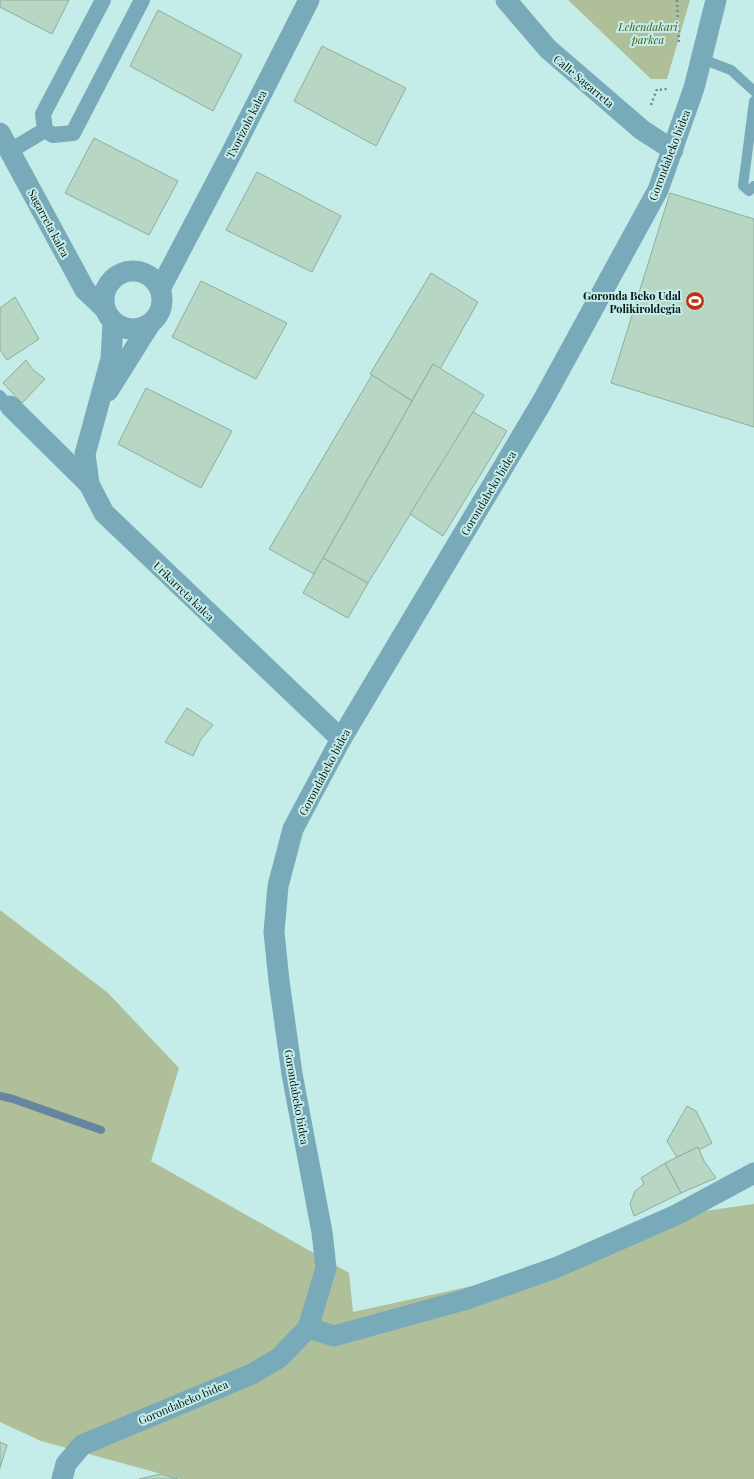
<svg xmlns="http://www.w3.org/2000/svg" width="754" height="1479" viewBox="0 0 754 1479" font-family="'Playfair Display',serif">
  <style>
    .green { fill: #aebf99 }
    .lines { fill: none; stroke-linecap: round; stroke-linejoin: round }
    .stream { stroke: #68859f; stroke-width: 8 }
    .building { fill: #b7d6c3; stroke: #8fad9a }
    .path { stroke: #6f8c89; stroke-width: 2.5; stroke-dasharray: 2 3; stroke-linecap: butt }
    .service { stroke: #79aaba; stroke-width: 10 }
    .pedestrian { stroke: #79aaba; stroke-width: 16 }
    .minor { stroke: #79aaba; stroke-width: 21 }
    .labels { text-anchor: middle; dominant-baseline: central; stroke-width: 4; stroke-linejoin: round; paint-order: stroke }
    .park-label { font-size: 11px; font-style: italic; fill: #465e1c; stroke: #c4ede9 }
    .street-label { font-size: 11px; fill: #061513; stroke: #c4ede9 }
    .poi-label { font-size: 11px; font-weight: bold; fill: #061513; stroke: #c4ede9; text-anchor: end }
  </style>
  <rect width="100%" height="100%" fill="#c4ede9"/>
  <g class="green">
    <path d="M568 0H690L667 79H651Z"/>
    <path d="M0 910 108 993 179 1068 151 1161 349 1273 353 1312 555 1268 676 1215 754 1204V1479H180L41 1441 0 1422Z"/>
  </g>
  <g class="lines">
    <path class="stream" d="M0 1096 13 1099 101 1130"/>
  </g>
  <g class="building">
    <path d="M0 0H69L52 34 0 7Z"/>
    <path d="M158 10 242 55 213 111 130 66Z"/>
    <path d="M322 46 406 88 376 146 294 101Z"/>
    <path d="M94 138 178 181 149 235 65 193Z"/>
    <path d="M257 172 341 216 312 272 226 230Z"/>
    <path d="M670 193 754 219V427L611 383Z"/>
    <path d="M431 273 478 302 440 369 433 364 412 401 370 374Z"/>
    <path d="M201 281 287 323 256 379 172 337Z"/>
    <path d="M15 297 39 339 7 360 0 350V308Z"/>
    <path d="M26 360 33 370 45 379 22 403 3 383Z"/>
    <path d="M433 364 484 395 368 583 323 558Z"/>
    <path d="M372 375 412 401 314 574 269 549Z"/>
    <path d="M146 388 232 431 201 488 118 444Z"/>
    <path d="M473 412 507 431 443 536 410 514Z"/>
    <path d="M323 558 368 583 348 618 303 593Z"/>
    <path d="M187 708 213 725 201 739 193 756 165 742Z"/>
    <path d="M687 1106 696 1111 712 1143 699 1150 698 1147 677 1157 667 1141Z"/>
    <path d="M698 1147 704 1161 716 1178 681 1193 665 1163Z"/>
    <path d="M665 1163 681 1193 634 1216 630 1204 635 1191 644 1184 641 1178Z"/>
    <path d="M0 1442 7 1445 0 1468Z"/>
    <path d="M161 1474 178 1479H139Z"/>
  </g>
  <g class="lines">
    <g class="path">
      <path d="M677 0 679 43"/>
      <path d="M651 105 657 89 663 90 668 88"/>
    </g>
    <g class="service">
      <path d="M702 59 731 70 754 91"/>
      <path d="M754 101 743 186 749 191 754 186"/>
      <path d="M0 395 10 406"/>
    </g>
    <g class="pedestrian">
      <path d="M45 130 53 135 73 133 142 0"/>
      <path d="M10 151 45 130 43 114 103 0"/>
    </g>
    <g class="minor">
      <path d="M506 0 548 49 642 130 673 150"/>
      <path d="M0 133 85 290 104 308"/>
      <circle cx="133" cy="300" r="29"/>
      <path d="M160 289 233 150 309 0"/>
      <path d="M113 323 111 359 85 454 89 484 104 513 341 739"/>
      <path d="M108 391 150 324"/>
      <path d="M10 406 89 484"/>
      <path d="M308 1328 334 1336 464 1300 555 1268 676 1215 754 1173"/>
      <path d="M62 1479 66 1464 82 1445 252 1374 279 1358 308 1328 326 1268 322 1232 292 1074 279 981 274 932 278 886 293 829 341 739 542 402 658 190 694 88 716 0"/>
    </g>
  </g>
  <defs>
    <g id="stadium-disc" transform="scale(1)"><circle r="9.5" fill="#bd3313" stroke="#c4ede9"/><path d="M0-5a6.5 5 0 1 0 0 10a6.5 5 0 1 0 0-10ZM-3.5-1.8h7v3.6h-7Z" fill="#fff"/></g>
  </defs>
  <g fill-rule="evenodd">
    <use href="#stadium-disc" x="695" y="301"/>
  </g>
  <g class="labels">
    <g class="park-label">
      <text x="648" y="26">Lehendakari<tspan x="648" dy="13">parkea</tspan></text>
    </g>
    <g class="street-label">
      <text transform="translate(584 81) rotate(40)">Calle Sagarreta</text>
      <text transform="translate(246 124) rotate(-63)">Txorizolo kalea</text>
      <text transform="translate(669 155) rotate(-69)">Gorondabeko bidea</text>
      <text transform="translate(49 223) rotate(62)">Sagarreta kalea</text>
      <text transform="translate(488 493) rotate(-59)">Gorondabeko bidea</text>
      <text transform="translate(184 591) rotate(44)">Urikarreta kalea</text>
      <text transform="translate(324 772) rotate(-62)">Gorondabeko bidea</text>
      <text transform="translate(297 1097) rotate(80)">Gorondabeko bidea</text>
      <text transform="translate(183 1402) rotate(-23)">Gorondabeko bidea</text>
    </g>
    <g class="poi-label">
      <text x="681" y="295">Goronda Beko Udal<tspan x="681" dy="13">Polikiroldegia</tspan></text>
    </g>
  </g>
</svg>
